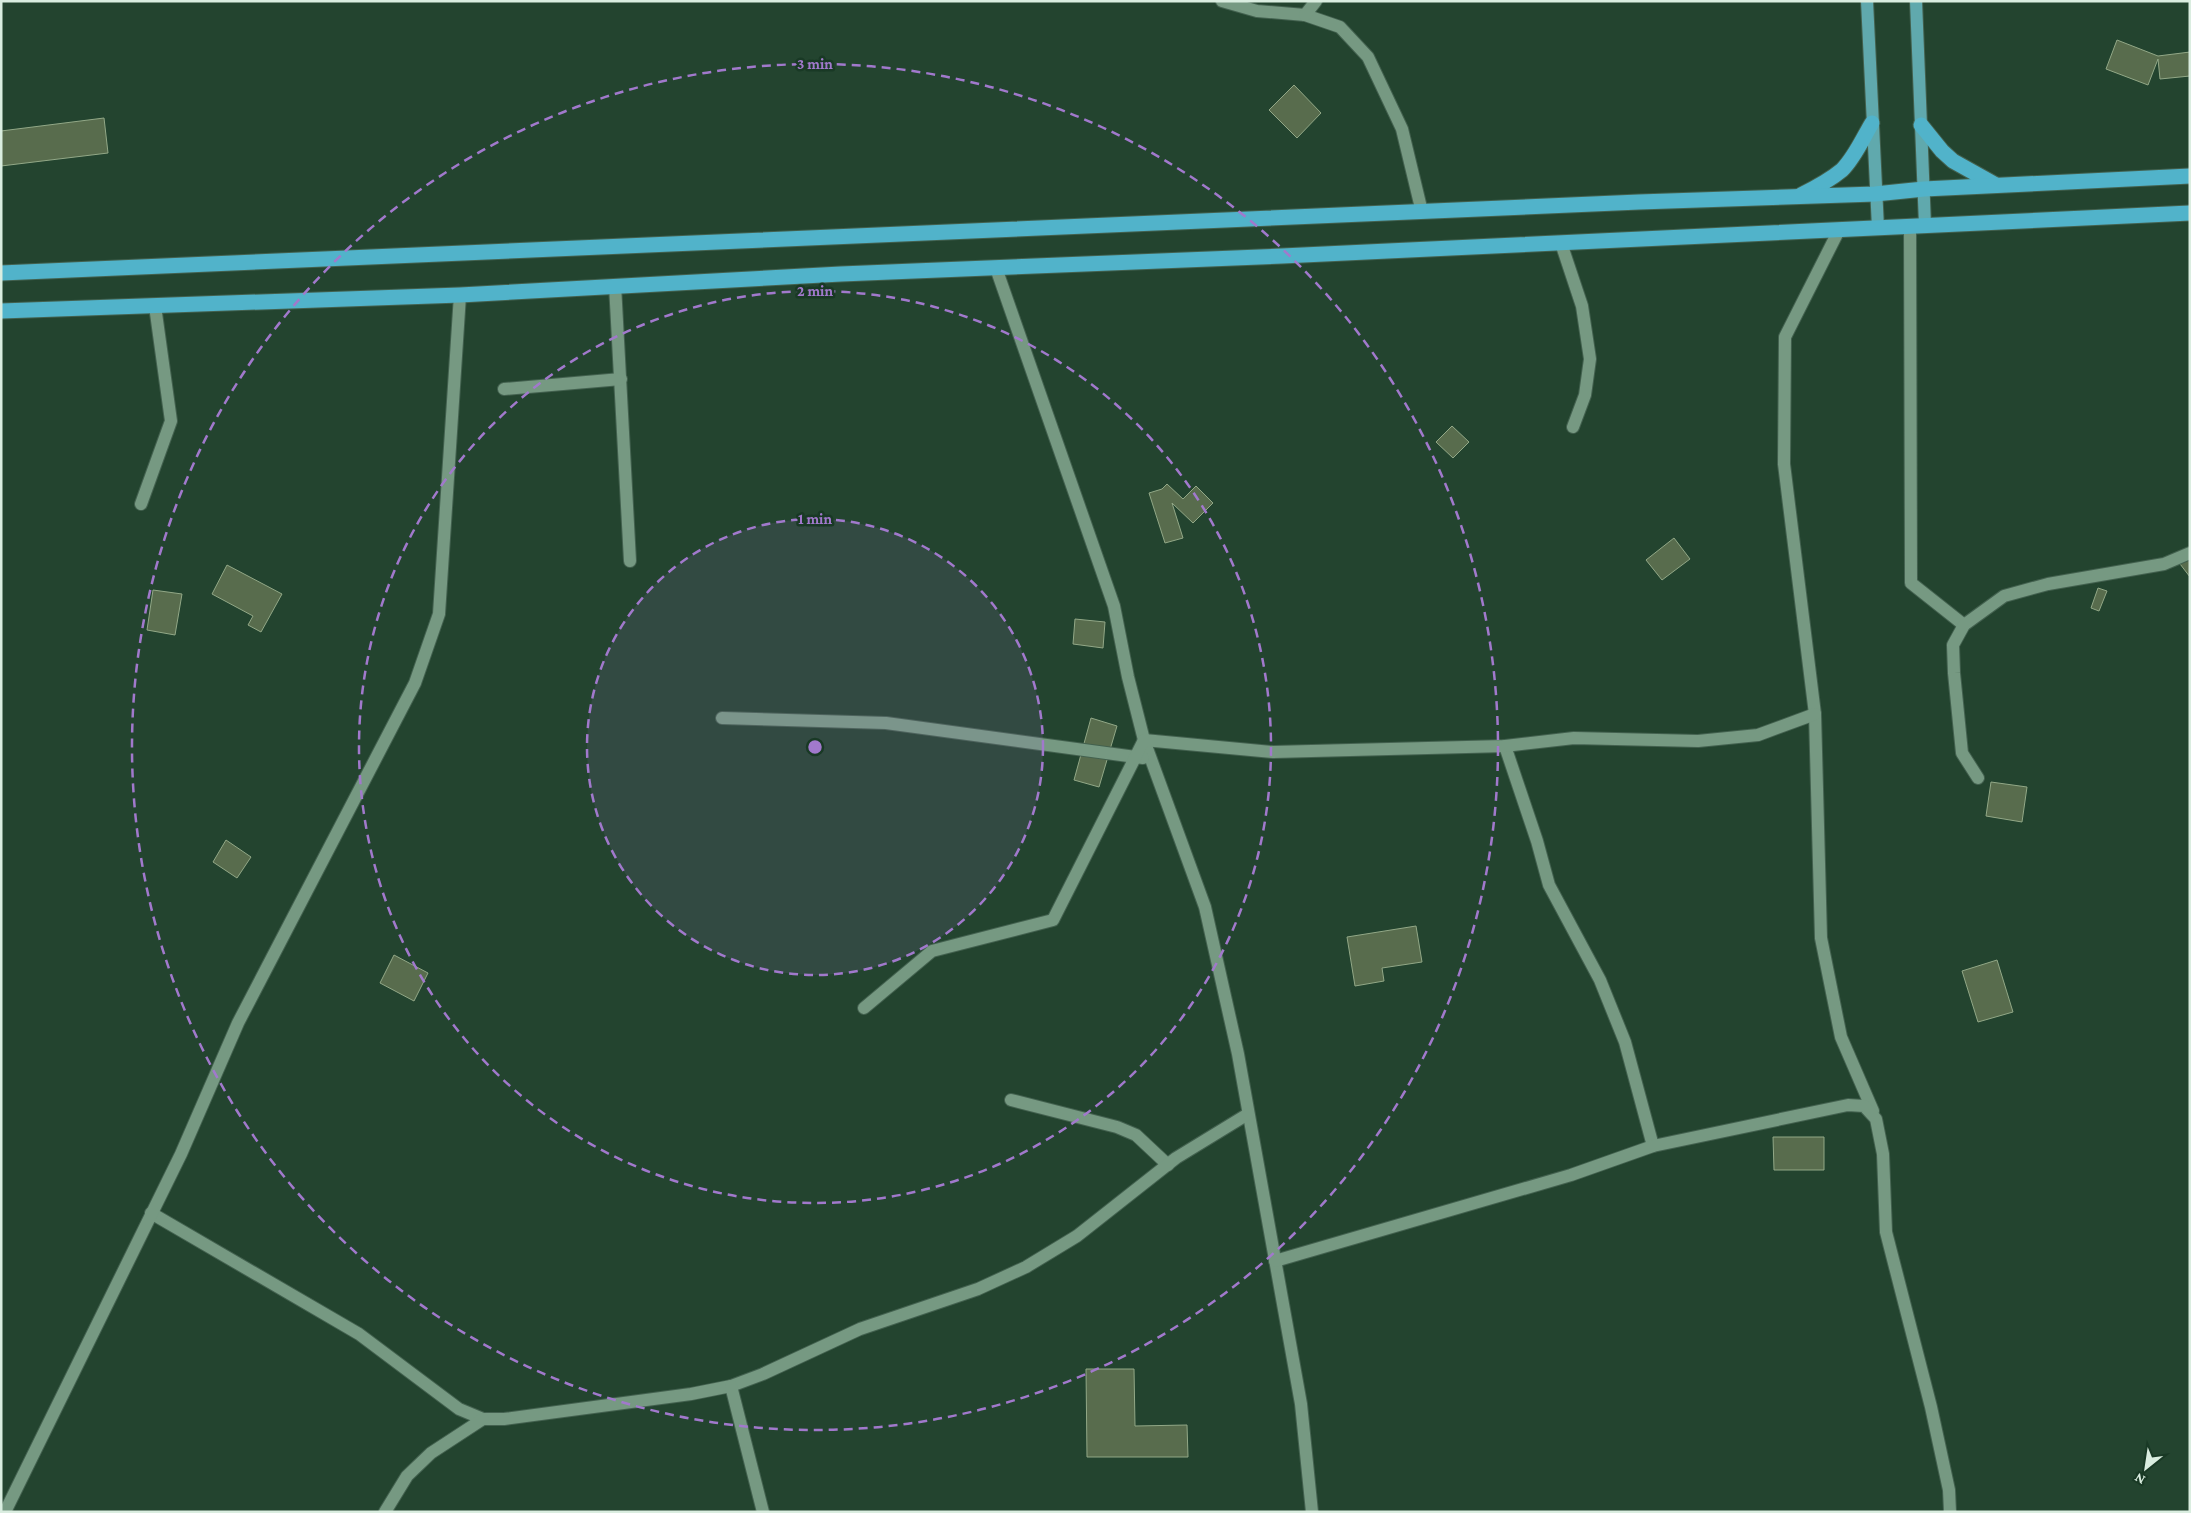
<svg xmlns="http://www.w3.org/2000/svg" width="2191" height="1513" viewBox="0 0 2191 1513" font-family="'Crimson Pro',serif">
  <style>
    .building { fill: #586c4d; stroke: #92a887 }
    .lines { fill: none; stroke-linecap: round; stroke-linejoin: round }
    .minor-casing { stroke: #43614f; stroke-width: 14 }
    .major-casing { stroke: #43614f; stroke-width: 14 }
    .highway-casing { stroke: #43614f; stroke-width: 17 }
    .minor { stroke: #769982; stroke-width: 12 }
    .major { stroke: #60a9ad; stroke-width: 12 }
    .highway { stroke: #51b3ca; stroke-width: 15 }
    .ring { fill: none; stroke: #a179cc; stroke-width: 2.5; stroke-dasharray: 9 6 }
    .centre { fill: #a179cc; stroke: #193925; stroke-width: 2.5 }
    .ring-label { font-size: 15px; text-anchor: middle; font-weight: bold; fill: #a179cc; stroke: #193925; stroke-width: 5; stroke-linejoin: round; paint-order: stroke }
  </style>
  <rect width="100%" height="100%" fill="#23442f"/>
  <g class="building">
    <path d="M2117 40 2158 56 2190 52V76L2160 79 2158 59 2148 85 2106 69Z"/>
    <path d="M1294 85 1321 113 1297 138 1269 110Z"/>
    <path d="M104 118 108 153 1 166V131Z"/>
    <path d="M1452 426 1469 442 1453 458 1436 442Z"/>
    <path d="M1167 484 1183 499 1196 486 1213 503 1193 523 1172 503 1183 538 1165 543 1149 493 1162 489Z"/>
    <path d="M1674 538 1690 559 1662 580 1646 560Z"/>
    <path d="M2190 551V577L2177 560Z"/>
    <path d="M227 565 282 594 261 632 248 625 253 616 212 594Z"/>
    <path d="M2098 588 2107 591 2099 611 2091 608Z"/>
    <path d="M153 590 182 594 175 635 147 630Z"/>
    <path d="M1075 619 1105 622 1103 648 1073 644Z"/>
    <path d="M1091 718 1117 726 1099 787 1074 780Z"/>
    <path d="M1991 782 2027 787 2022 822 1986 816Z"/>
    <path d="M226 840 251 857 237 878 213 862Z"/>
    <path d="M1416 926 1422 962 1382 968 1384 981 1355 986 1347 937Z"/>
    <path d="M394 955 428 973 414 1001 380 983Z"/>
    <path d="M1997 960 2013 1012 1978 1022 1962 971Z"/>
    <path d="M1773 1137H1824V1170H1774Z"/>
    <path d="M1086 1369H1134L1135 1426 1187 1425 1188 1457H1087Z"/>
  </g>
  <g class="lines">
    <g class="minor-casing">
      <g id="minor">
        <path d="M1222 1 1257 11 1305 15 1340 27 1368 57 1402 129 1422 212"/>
        <path d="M1305 15 1316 1"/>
        <path d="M1910 226 1911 583 1964 625"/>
        <path d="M1839 230 1785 337 1784 464 1815 714 1821 938 1841 1037 1873 1111"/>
        <path d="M1561 243 1582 306 1590 359 1585 395 1573 427"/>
        <path d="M996 268 1114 606 1128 677 1144 740 1205 907 1238 1054 1301 1404 1312 1512"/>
        <path d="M615 285 630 561"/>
        <path d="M504 389 621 379"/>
        <path d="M141 504 171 421 155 306"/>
        <path d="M722 718 886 723 1143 758"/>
        <path d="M1505 746 1537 841 1549 885 1600 980 1625 1042 1653 1146"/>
        <path d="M1978 778 1962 753 1954 673 1953 645 1964 625 2004 596 2048 584 2164 564 2190 553"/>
        <path d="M864 1008 932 951 1053 920 1144 740 1273 752 1505 746 1574 738 1698 741 1758 735 1815 714"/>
        <path d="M1011 1100 1117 1127 1136 1135 1168 1165"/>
        <path d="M151 1213 359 1334 459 1409 483 1419H504L691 1394 731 1386 763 1374 860 1329 978 1289 1026 1267 1077 1236 1176 1158 1248 1114"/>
        <path d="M1275 1261 1571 1175 1653 1146 1848 1105 1864 1106 1876 1119 1883 1154 1886 1232 1931 1407 1949 1490 1950 1512"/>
        <path d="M731 1386 763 1512"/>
        <path d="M5 1512 181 1154 238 1023 415 683 439 614 460 295"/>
        <path d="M385 1512 407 1476 431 1453 483 1419"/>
      </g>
    </g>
    <g class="major-casing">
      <g id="major">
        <path d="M1867 1 1878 228"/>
        <path d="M1916 1 1925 225"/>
      </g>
    </g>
    <g class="highway-casing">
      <g id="highway">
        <path d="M1921 125 1942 151 1953 161 1996 185"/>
        <path d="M1801 195C1815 188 1830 180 1842 170 1855 157 1863 138 1872 123"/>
        <path d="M1 273 1639 202 1875 194 1924 189 2190 176"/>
        <path d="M1 311 460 295 841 274 1282 256 2190 213"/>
      </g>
    </g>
    <use href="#minor" class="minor"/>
    <use href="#major" class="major"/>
    <use href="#highway" class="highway"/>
  </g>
  <circle cx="815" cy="747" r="228" fill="#a179cc" fill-opacity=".12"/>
  <g class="ring">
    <circle cx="815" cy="747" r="228"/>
    <circle cx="815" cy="747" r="456"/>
    <circle cx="815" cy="747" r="683"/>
  </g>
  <circle cx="815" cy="747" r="8" class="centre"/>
  <g class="ring-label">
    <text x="815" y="69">3 min</text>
    <text x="815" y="296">2 min</text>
    <text x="815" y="524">1 min</text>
  </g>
  <rect width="2191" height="1513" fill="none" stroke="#daede0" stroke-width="5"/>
  <g transform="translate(2146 1468) rotate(210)" stroke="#193925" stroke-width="4" paint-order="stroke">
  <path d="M0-4L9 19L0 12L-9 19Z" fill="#daede0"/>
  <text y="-8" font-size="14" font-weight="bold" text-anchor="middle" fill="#daede0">N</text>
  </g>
</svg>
